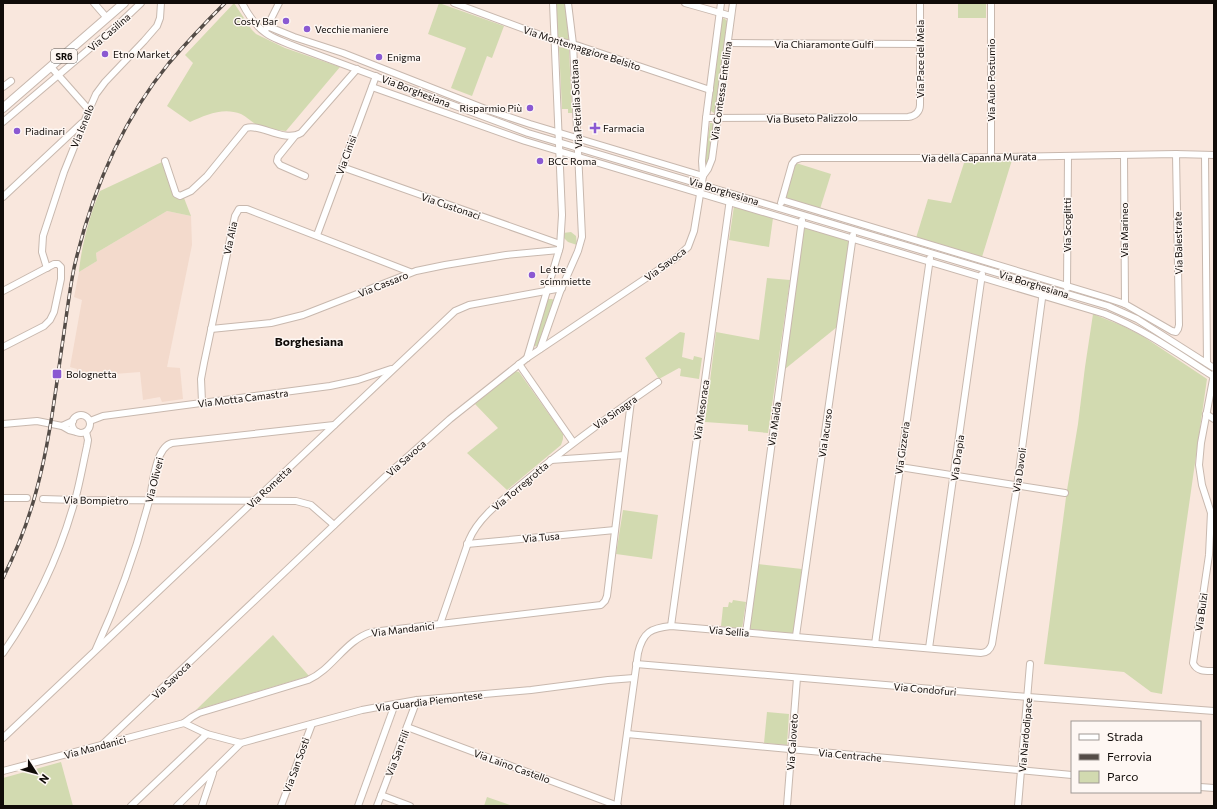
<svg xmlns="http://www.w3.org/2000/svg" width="1217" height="809" viewBox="0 0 1217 809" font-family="Commissioner,sans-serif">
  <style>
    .built { fill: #f3dacc }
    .green { fill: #d2dab0 }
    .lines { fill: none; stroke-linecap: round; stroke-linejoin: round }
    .minor-casing { stroke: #c8b8ae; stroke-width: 8 }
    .major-casing { stroke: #c8b8ae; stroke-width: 10 }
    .minor { stroke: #fff; stroke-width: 6 }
    .major { stroke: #fff; stroke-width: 8 }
    .rail-casing { stroke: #544c47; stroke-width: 3.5 }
    .rail { stroke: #fef7f3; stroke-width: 2; stroke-dasharray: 6; stroke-linecap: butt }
    .poi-dot { fill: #8a59d2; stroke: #fef7f3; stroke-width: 1.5 }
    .labels { text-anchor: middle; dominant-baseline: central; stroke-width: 3; stroke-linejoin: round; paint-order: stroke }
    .shield { fill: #fef7f3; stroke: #57524e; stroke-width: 1 }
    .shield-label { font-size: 9px; font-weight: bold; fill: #100b08 }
    .poi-label { font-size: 10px; fill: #100b08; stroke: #fef7f3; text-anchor: start }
    .street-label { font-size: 10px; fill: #100b08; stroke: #fef7f3 }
    .quarter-label { font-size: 12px; font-weight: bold; fill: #100b08; stroke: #fef7f3 }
  </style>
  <rect width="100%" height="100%" fill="#f9e7dd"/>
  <path class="built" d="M167 211 191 216 192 245 167 367 180 368 183 399 162 402 160 397 143 400 140 372 76 377 77 369 70 367 82 300 74 297 79 272 97 261 96 253Z"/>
  <g class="green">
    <path d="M234 3 252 30 256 34 285 48 340 67 286 131C279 130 271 131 265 129 255 126 249 118 241 114 223 107 206 115 190 122L167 106 193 63 185 55Z"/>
    <path d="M439 3 504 26 492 58 487 56 472 96 451 88 466 48 428 34Z"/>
    <path d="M556 3H567L570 42 558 39Z"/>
    <rect x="958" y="3" width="28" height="15"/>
    <path d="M724 18 727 21 716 111 714 113 711 111V108L722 20Z"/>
    <path d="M559 47 569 49 572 113H568V109H562Z"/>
    <path d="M710 123H712L714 125 709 166 706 168 704 167Z"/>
    <path d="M1012 160 982 257 916 238 928 199 951 203 964 163Z"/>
    <path d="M162 162 175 197 184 198 191 216 167 211 96 253 97 261 79 272C81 247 90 214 100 191Z"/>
    <path d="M796 163 831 174 820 209 785 199Z"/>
    <path d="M734 206 773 218 769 247 729 240Z"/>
    <path d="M803 226 849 241 837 327 785 369Z"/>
    <path d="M571 232 576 236 577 245 568 242 564 238 563 233Z"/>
    <path d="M767 278 790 280 768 433 748 431V425L705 422 716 332 759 340Z"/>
    <path d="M548 299H552L555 301 540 342 536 347 534 344Z"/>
    <path d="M1093 314 1123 326 1144 337 1207 379 1162 694 1151 692 1124 672 1044 664 1067 490 1078 424 1085 367Z"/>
    <path d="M680 332 685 333 682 357 693 360 694 356 702 358 699 379 680 376 681 369 679 368 659 379 645 358Z"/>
    <path d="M515 371 519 372 563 434V439L561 445 507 490 467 453 498 428 475 404Z"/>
    <path d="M623 510 658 515 652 559 616 554Z"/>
    <path d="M758 564 802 569 794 634 750 629Z"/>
    <path d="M733 600 746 602 742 629 721 626 723 607H728L729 602 732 603Z"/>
    <path d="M273 635 309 676 196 710Z"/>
    <path d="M767 712 789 714 787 745 764 743Z"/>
    <path d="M61 762 73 806H3V778Z"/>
    <path d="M487 797 510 805V806H484Z"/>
  </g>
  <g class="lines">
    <g class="minor-casing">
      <g id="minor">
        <path d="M94 3 107 18"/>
        <path d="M242 3C258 34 271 38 302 49L528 133 1108 306 1137 319 1214 368"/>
        <path d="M454 3 554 40 579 46 710 90"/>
        <path d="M685 3 731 16"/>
        <path d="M991 3V157"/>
        <path d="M267 26 294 37 343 53 488 110 530 124 703 176"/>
        <path d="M266 29 279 3"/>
        <path d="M728 43 920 44"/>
        <path d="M51 67 89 110"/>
        <path d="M3 87 11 81"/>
        <path d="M372 87 525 141 1105 314C1145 330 1177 353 1213 376"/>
        <path d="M706 118 908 117C915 116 920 112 920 105V3"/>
        <path d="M3 122 121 22 141 3"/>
        <path d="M295 136 278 157 277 161 280 165 305 176"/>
        <path d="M1124 155 1125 304"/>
        <path d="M1205 156 1207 363"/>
        <path d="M165 161 176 194 180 196 191 191 207 176 246 128C260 123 284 143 301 133L357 69"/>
        <path d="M342 167 560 244"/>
        <path d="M703 176 708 169 712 159 733 3"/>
        <path d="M3 197 82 123"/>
        <path d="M782 200 1107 298 1125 304 1172 331 1176 332 1178 329 1179 325 1176 154"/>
        <path d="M781 203 792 164 795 160 801 158H936L1176 154 1214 155"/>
        <path d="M317 235 376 76"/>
        <path d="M47 268 42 252 43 236 64 172 89 110 96 94 105 82 144 41 157 26 160 18 161 3"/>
        <path d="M1067 288 1068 156"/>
        <path d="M3 291 54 264H58L61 267V279L54 312 50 320 44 326 3 347"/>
        <path d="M211 329 271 323 303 315 416 271 445 265 506 255 559 250"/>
        <path d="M540 349 560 292 578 251 582 237 573 44 568 3"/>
        <path d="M527 358 560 247 562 215 553 3"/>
        <path d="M519 364 573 442"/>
        <path d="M202 402 201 379 204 363 235 216 239 209H247L410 272"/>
        <path d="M1206 414 1214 419"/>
        <circle cx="81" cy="424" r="9"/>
        <path d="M73 421 62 426 69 430 77 432"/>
        <path d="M90 421 103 416 330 386 358 380 391 369"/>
        <path d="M3 424 37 421 62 426"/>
        <path d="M551 460 624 455"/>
        <path d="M900 467 1065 493"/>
        <path d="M3 498H27"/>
        <path d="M43 499 75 500 296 501 311 505 334 525"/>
        <path d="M1211 512 1209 555 1193 663C1197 672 1206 671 1214 671"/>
        <path d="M1212 516 1202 485 1199 465 1201 443 1214 374"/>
        <path d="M467 544 615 530"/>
        <path d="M440 624 469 540C479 516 504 499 523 483 566 447 612 414 658 382"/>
        <path d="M671 626 730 199"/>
        <path d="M746 633 802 220"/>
        <path d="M796 636 853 235"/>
        <path d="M875 644 930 258"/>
        <path d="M929 648 982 274"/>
        <path d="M96 649C119 599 137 549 150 497 153 482 156 447 172 443L334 425"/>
        <path d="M3 653C35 607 60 554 75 500 80 482 83 464 87 446L88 440 86 432"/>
        <path d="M636 664 1028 697 1214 711"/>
        <path d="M184 723 207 734 241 743 362 710 389 705 417 700 531 690 608 680 634 678"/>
        <path d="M407 727 618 806"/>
        <path d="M627 734 1072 775"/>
        <path d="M3 738 455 311 469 305 562 288"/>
        <path d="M103 744 386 476 450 419 527 358 676 258 688 247 694 231 703 176 702 161 706 118 721 3"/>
        <path d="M3 771 184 723 192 717 199 713 308 680C333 669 345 640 372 632L601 605 605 601 607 596 631 401"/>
        <path d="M1200 787 1214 788"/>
        <path d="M381 795 410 806"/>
        <path d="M131 806 207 734"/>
        <path d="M177 806 241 743"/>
        <path d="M202 806 213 773"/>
        <path d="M281 806 312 724"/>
        <path d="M358 806 395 704"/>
        <path d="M377 806 417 700"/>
        <path d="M617 806 638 653C643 632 651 628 671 626L981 653C987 653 990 650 992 644L1017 486 1043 291"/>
        <path d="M787 806 797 678"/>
        <path d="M1018 806 1030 664"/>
      </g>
    </g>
    <g class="major-casing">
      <path id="major" d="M3 108 124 3"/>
    </g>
    <use href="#minor" class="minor"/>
    <use href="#major" class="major"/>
    <g class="rail-casing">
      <path id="rail" d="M3 578C17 550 28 522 36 492 49 445 55 395 62 346 66 320 69 293 74 268 91 194 121 122 169 63 187 42 206 22 225 3"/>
    </g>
    <use href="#rail" class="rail"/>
  </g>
  <g class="poi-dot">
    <circle cx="286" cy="21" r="4"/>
    <circle cx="307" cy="29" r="4"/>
    <circle cx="105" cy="54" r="4"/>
    <circle cx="379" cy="57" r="4"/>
    <circle cx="530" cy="108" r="4"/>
    <path d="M593 122h4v4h4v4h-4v4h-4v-4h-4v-4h4z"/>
    <circle cx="17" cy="131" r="4"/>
    <circle cx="540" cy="161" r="4"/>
    <circle cx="532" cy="275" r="4"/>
    <rect x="52" y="369" width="10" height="10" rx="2"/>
  </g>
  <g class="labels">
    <rect class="shield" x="51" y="49" width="26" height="14" rx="3"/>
    <g class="shield-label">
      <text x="64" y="56">SR6</text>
    </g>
    <g class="poi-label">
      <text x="278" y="21" text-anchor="end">Costy Bar</text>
      <text x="315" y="29">Vecchie maniere</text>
      <text x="113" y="54">Etno Market</text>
      <text x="387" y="57">Enigma</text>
      <text x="522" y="108" text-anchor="end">Risparmio Più</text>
      <text x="603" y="128">Farmacia</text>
      <text x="25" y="131">Piadinari</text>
      <text x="548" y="161">BCC Roma</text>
      <text x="540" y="269">Le tre<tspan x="540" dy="12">scimmiette</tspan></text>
      <text x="66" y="374">Bolognetta</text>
    </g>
    <g class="street-label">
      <text transform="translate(109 32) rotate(-41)">Via Casilina</text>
      <text x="824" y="44">Via Chiaramonte Gulfi</text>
      <text transform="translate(582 48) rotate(18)">Via Montemaggiore Belsito</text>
      <text transform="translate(920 59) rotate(-90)">Via Pace del Mela</text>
      <text transform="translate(991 80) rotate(-90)">Via Aulo Postumio</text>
      <text transform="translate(416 91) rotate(21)">Via Borghesiana</text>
      <text transform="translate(721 91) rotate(-82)">Via Contessa Entellina</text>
      <text transform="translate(576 104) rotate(-93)">Via Petralia Sottana</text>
      <text transform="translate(812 118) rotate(-1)">Via Buseto Palizzolo</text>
      <text transform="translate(82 126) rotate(-68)">Via Isnello</text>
      <text transform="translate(346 155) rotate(-70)">Via Cinisi</text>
      <text transform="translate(979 157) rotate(-1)">Via della Capanna Murata</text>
      <text transform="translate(724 191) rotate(17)">Via Borghesiana</text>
      <text transform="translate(451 206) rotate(19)">Via Custonaci</text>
      <text transform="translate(1067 225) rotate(-90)">Via Scoglitti</text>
      <text transform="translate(1124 230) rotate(-90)">Via Marineo</text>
      <text transform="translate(230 238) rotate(-78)">Via Alia</text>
      <text transform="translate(1178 243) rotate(-91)">Via Balestrate</text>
      <text transform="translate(665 264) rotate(-37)">Via Savoca</text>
      <text transform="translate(383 284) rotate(-22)">Via Cassaro</text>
      <text transform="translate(1034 284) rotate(17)">Via Borghesiana</text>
      <text transform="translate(243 398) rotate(-7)">Via Motta Camastra</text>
      <text transform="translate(701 410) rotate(-82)">Via Mesoraca</text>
      <text transform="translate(615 412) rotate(-35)">Via Sinagra</text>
      <text transform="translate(774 424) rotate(-82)">Via Maida</text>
      <text transform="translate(825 433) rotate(-82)">Via Iacurso</text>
      <text transform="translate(902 448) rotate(-82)">Via Gizzeria</text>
      <text transform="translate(406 458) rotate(-42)">Via Savoca</text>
      <text transform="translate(957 458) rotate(-82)">Via Drapia</text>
      <text transform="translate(1019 470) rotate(-82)">Via Davoli</text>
      <text transform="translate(154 480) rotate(-76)">Via Oliveri</text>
      <text transform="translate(520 486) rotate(-40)">Via Torregrotta</text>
      <text transform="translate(269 487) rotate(-43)">Via Rometta</text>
      <text transform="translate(96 500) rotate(1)">Via Bompietro</text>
      <text transform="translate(541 537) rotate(-5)">Via Tusa</text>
      <text transform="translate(1201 612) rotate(-82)">Via Bulzi</text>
      <text transform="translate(403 629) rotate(-7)">Via Mandanici</text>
      <text transform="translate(729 631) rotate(5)">Via Sellia</text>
      <text transform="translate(171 680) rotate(-44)">Via Savoca</text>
      <text transform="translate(925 689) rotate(5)">Via Condofuri</text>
      <text transform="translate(429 701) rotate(-7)">Via Guardia Piemontese</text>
      <text transform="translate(1025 735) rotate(-85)">Via Nardodipace</text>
      <text transform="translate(792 742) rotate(-86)">Via Caloveto</text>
      <text transform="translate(95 747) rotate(-15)">Via Mandanici</text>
      <text transform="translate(397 753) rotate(-69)">Via San Fili</text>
      <text transform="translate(850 755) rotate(5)">Via Centrache</text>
      <text transform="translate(296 765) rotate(-70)">Via San Sosti</text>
      <text transform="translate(512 766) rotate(20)">Via Laino Castello</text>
    </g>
    <g class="quarter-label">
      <text x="309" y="341">Borghesiana</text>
    </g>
  </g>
  <rect width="1217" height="809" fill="none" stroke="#100b08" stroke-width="8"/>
  <rect x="1071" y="721" width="130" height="72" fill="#fef7f3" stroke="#9f9995"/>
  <rect x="1079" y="734" width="20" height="6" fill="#ffffff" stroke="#9f9995"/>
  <text x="1107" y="741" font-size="12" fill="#100b08">Strada</text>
  <rect x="1079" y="754" width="20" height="6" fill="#544c47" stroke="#9f9995"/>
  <text x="1107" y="761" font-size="12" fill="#100b08">Ferrovia</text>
  <rect x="1079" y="771" width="20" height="12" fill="#d2dab0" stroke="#9f9995"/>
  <text x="1107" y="781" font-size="12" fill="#100b08">Parco</text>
  <g transform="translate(36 773) rotate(126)" stroke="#fef7f3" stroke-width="3" paint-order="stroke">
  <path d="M0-3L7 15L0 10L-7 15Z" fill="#100b08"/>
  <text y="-6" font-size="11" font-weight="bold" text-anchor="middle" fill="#100b08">N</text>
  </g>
</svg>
